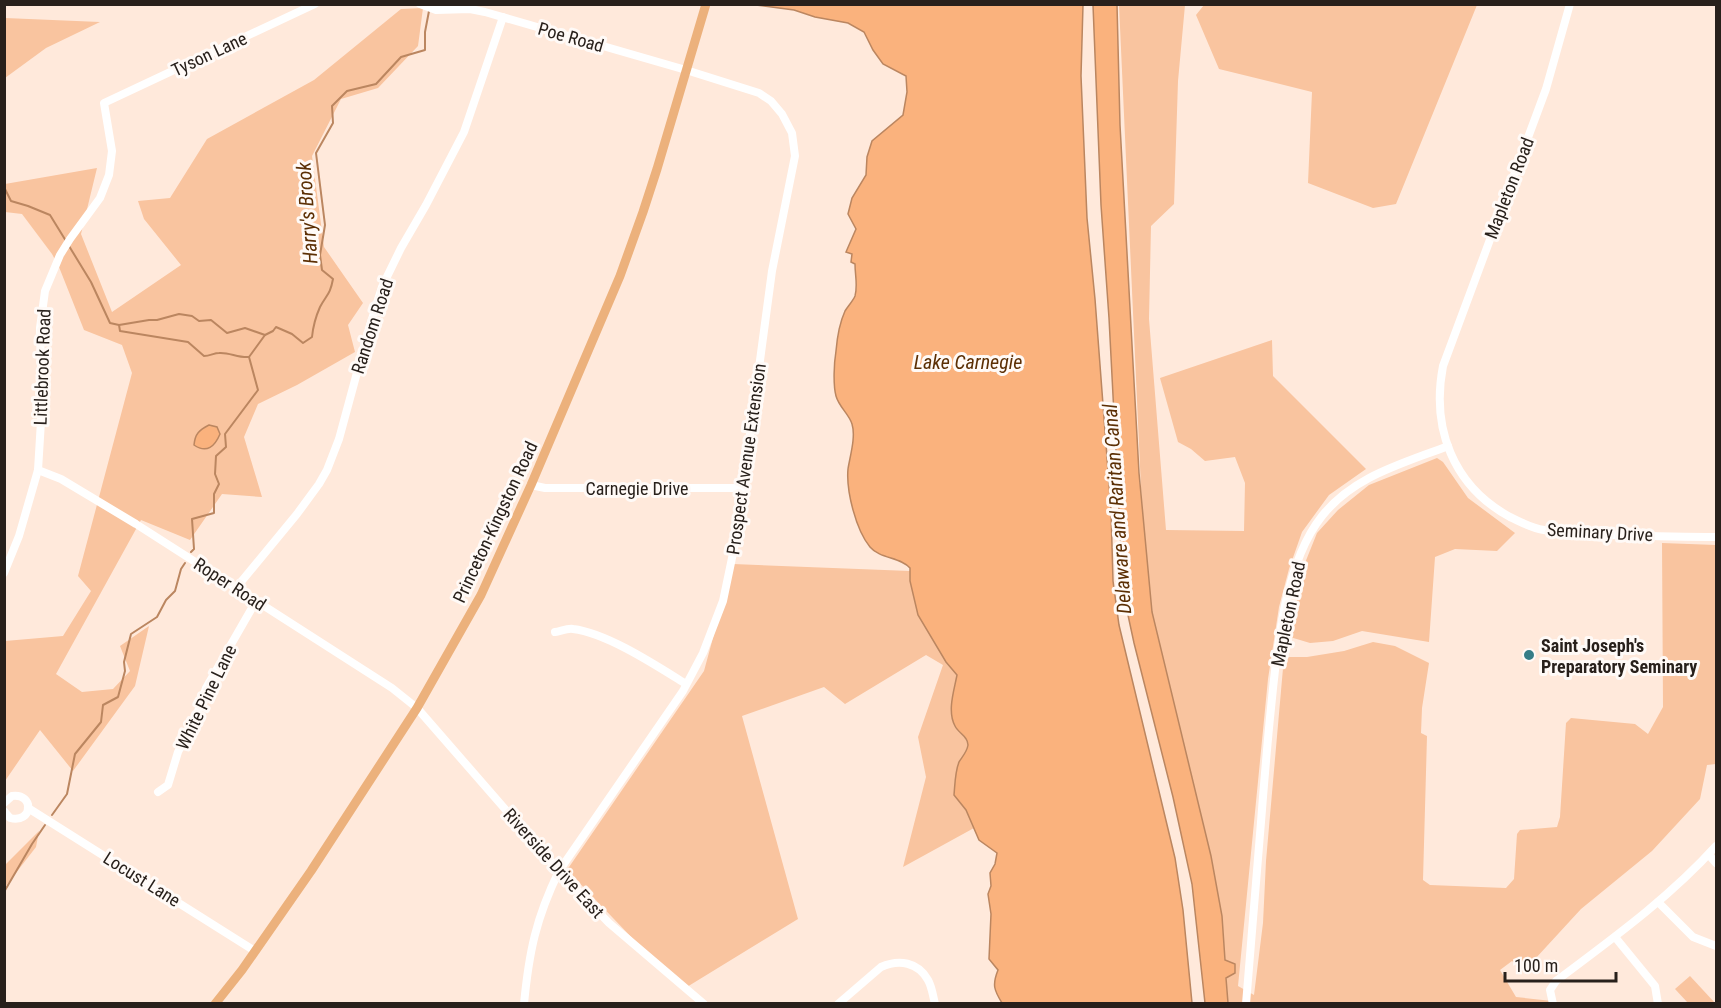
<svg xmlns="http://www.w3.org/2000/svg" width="1721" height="1008" viewBox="0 0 1721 1008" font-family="'Roboto Condensed',sans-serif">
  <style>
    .green { fill: #f9c49f }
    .water { fill: #fab27d; stroke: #bb8660; stroke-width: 1.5 }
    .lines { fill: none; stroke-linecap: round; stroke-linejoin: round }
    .stream { stroke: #bb8660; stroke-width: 2 }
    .minor { stroke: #fff; stroke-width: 8 }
    .major { stroke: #ecb17c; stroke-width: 9 }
    .poi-dot { fill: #367d87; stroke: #fffaf7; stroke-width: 2 }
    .labels { text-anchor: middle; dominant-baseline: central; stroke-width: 6; stroke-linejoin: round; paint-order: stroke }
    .street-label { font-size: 18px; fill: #28201b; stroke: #fffaf7 }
    .poi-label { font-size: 18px; font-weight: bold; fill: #28201b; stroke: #fffaf7; text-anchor: start }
    .water-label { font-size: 20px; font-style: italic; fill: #5c2f04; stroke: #fffaf7 }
  </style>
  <rect width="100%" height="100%" fill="#ffe9db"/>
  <g class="green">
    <path d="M1119 5H1185L1178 81 1174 204 1151 226 1149 319 1166 530 1244 531 1245 483 1235 457 1205 461 1191 449 1178 442 1160 378 1272 340 1273 376 1366 469 1329 495 1302 532 1289 569 1279 607 1268 679 1238 986 1254 995 1263 923 1266 861 1284 657H1307L1344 651 1373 642 1395 646 1429 663 1422 708 1421 733 1427 736 1423 880 1430 885 1506 888 1514 879 1517 834 1520 830 1557 827 1560 817 1566 723 1571 718 1635 724 1648 734 1663 707 1662 543 1716 545V764L1707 765 1700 799 1652 851 1581 909 1524 971 1512 961 1500 970 1516 997 1552 1001 1554 1003H1228L1222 916 1211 856 1152 612 1143 532Z"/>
    <path d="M1204 5H1477L1396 204 1373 208 1308 183 1312 92 1219 69 1196 15Z"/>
    <path d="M423 8 418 46 378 88 341 99 312 156 324 247 363 303 348 325 355 352 297 385 258 404 244 437 262 497 222 494 190 540 141 520 56 674 82 692 113 689 130 671 120 646 149 626 135 686 73 771 40 730 5 781V641L63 636 91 591 78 576 132 373 122 345 84 330 59 267 52 254 22 214 5 212V184L97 168 81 234 112 312 181 265 144 219 138 201 170 198 207 139 314 80 401 9Z"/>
    <path d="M5 18 100 22 46 48 5 78Z"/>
    <path d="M1437 458 1443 462 1468 498 1515 533 1497 551 1455 549 1435 557 1429 642 1362 631 1333 641 1310 643 1290 637 1303 568 1317 533 1338 510 1369 485Z"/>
    <path d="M733 564 910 571V581L918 615 946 662 957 675 951 707 955 727 965 738 968 744 966 752 959 763 955 779 954 795 966 810 974 828 903 867 926 777 918 737 943 665 926 655 845 704 824 687 742 716 798 919 682 990 567 870 704 671Z"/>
    <path d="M39 831 36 847 5 887V865Z"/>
    <path d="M1690 976 1715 1003H1688L1675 989Z"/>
  </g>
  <g class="water">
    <path d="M756 5H1083L1081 76 1087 218 1095 299 1111 510 1113 581 1119 625 1175 858 1183 910 1192 1003H1002C994 990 992 985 998 970L989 959 991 914 988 894 991 886 990 873 995 864 997 853 979 840 966 810 954 795C955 784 955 772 959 762 962 757 967 752 968 745 968 736 958 733 955 726 947 711 954 691 957 675L946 662 918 615 910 581V568C901 557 880 559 870 547 856 530 846 491 848 469 850 456 856 437 852 424 849 414 839 407 836 396 833 385 834 363 836 351 837 339 840 322 845 311 848 306 853 301 855 296 858 285 855 276 855 264L851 262 852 254 846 252 856 229 848 214 852 198 866 175 867 157 872 141 903 115 907 92 906 76 883 64 873 50 864 32 848 23 815 17 794 10Z"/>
    <path d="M1093 5H1117L1120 125 1139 473 1152 612 1211 856 1222 916 1225 960 1235 964V973L1226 978 1228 1003H1205L1192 884 1173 797 1134 643 1126 606 1121 550 1109 318 1101 205Z"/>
    <path d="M209 425 217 427 220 434C215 446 207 454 194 445 195 434 199 430 209 425Z"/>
  </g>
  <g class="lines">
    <g class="stream">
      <path d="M4 187 11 201 28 206 50 215 66 241"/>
      <path d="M69 246 91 282 110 323 119 325 120 331 188 342 204 356C210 356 214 353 219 353 229 352 238 358 249 357"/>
      <path d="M119 325 149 320H157L179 314 192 316 199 321 211 320 227 333 245 328 265 335"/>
      <path d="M191 552 194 549 192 519 214 513V494L219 484 215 474 216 456 226 447 225 434 258 390 249 357 265 335 273 331 276 327 292 334 303 343 312 337C313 327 316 316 320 307 327 294 330 295 333 279L322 270 320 255 325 225 316 153 333 123 332 106 347 91 376 84 401 57 425 50V32L429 11"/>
      <path d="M52 815 67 794 75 754 101 722 103 705 118 697 125 671 124 662 131 634 157 617 166 600 175 591 181 569 185 563"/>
      <path d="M4 892 32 844 45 825"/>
    </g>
    <g class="minor">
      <path d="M420 4 436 10 470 9 485 12 686 70 759 93 771 101 782 114 792 133 795 156 772 271 736 539 723 601 703 653 683 691 559 871C536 918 529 952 524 1004"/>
      <path d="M1570 4 1546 89 1443 366C1431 428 1453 486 1510 517 1521 522 1531 528 1544 530 1564 534 1586 534 1607 535 1644 536 1680 537 1716 537"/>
      <path d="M38 470 61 479 136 524 392 688 417 708 559 871 609 923 704 1004"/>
      <path d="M531 485 545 488H743"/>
      <path d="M4 573 19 536 38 470 42 405 40 328 45 291 60 255 70 239 100 198 109 175 112 151 104 103 315 4"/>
      <path d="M236 588 297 514 319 484 327 470 339 439 368 332 382 287 401 248 426 205 464 132 503 17"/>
      <path d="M555 632C561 631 568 628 573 629 607 633 657 666 686 684"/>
      <path d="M158 792 168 785 178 752 196 717 206 688 256 601"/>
      <path d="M4 803 12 796C35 793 33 824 10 818L4 811"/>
      <path d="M28 808 255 951"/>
      <path d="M1709 855 1716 863"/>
      <path d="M1658 902 1693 937 1716 946"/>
      <path d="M1615 937 1655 986 1658 1004"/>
      <path d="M838 1004 881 967C899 959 918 962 928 980 932 987 933 996 935 1004"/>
      <path d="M1246 1004C1251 943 1256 882 1261 822 1264 784 1267 746 1271 708 1277 648 1284 564 1322 516 1354 476 1402 464 1448 446"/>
      <path d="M1553 1004 1550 990 1556 981C1612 939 1669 898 1716 846"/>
    </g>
    <path class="major" d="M215 1004 242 970 311 871 417 708 481 595 531 485 620 276 643 212 657 169 706 4"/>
  </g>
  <circle class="poi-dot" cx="1529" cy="655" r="6"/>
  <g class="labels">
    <g class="street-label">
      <text transform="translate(571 37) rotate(16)">Poe Road</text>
      <text transform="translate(209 54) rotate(-25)">Tyson Lane</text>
      <text transform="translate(1509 188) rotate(-69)">Mapleton Road</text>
      <text transform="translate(372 326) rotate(-72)">Random Road</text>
      <text transform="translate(42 367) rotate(-88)">Littlebrook Road</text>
      <text transform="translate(746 459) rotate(-82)">Prospect Avenue Extension</text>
      <text x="637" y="488">Carnegie Drive</text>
      <text transform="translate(495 522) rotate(-65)">Princeton-Kingston Road</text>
      <text transform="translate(1600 532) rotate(3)">Seminary Drive</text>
      <text transform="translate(230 584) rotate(33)">Roper Road</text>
      <text transform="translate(1288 614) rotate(-78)">Mapleton Road</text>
      <text transform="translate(206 697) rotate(-64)">White Pine Lane</text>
      <text transform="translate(554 863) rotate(48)">Riverside Drive East</text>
      <text transform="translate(142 879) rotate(32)">Locust Lane</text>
    </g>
    <g class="poi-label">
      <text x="1541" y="645">Saint Joseph's<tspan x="1541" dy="21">Preparatory Seminary</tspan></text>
    </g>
    <g class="water-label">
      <text transform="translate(307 213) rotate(-94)">Harry's Brook</text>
      <text x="968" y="362">Lake Carnegie</text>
      <text transform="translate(1117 509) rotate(-94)">Delaware and Raritan Canal</text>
    </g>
  </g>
  <rect width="1721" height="1008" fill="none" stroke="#28201b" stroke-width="12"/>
  <path d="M1505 972v9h111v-9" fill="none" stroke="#28201b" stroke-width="3"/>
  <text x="1514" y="972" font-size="18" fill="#28201b" stroke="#fffaf7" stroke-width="4.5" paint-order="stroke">100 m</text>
</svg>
